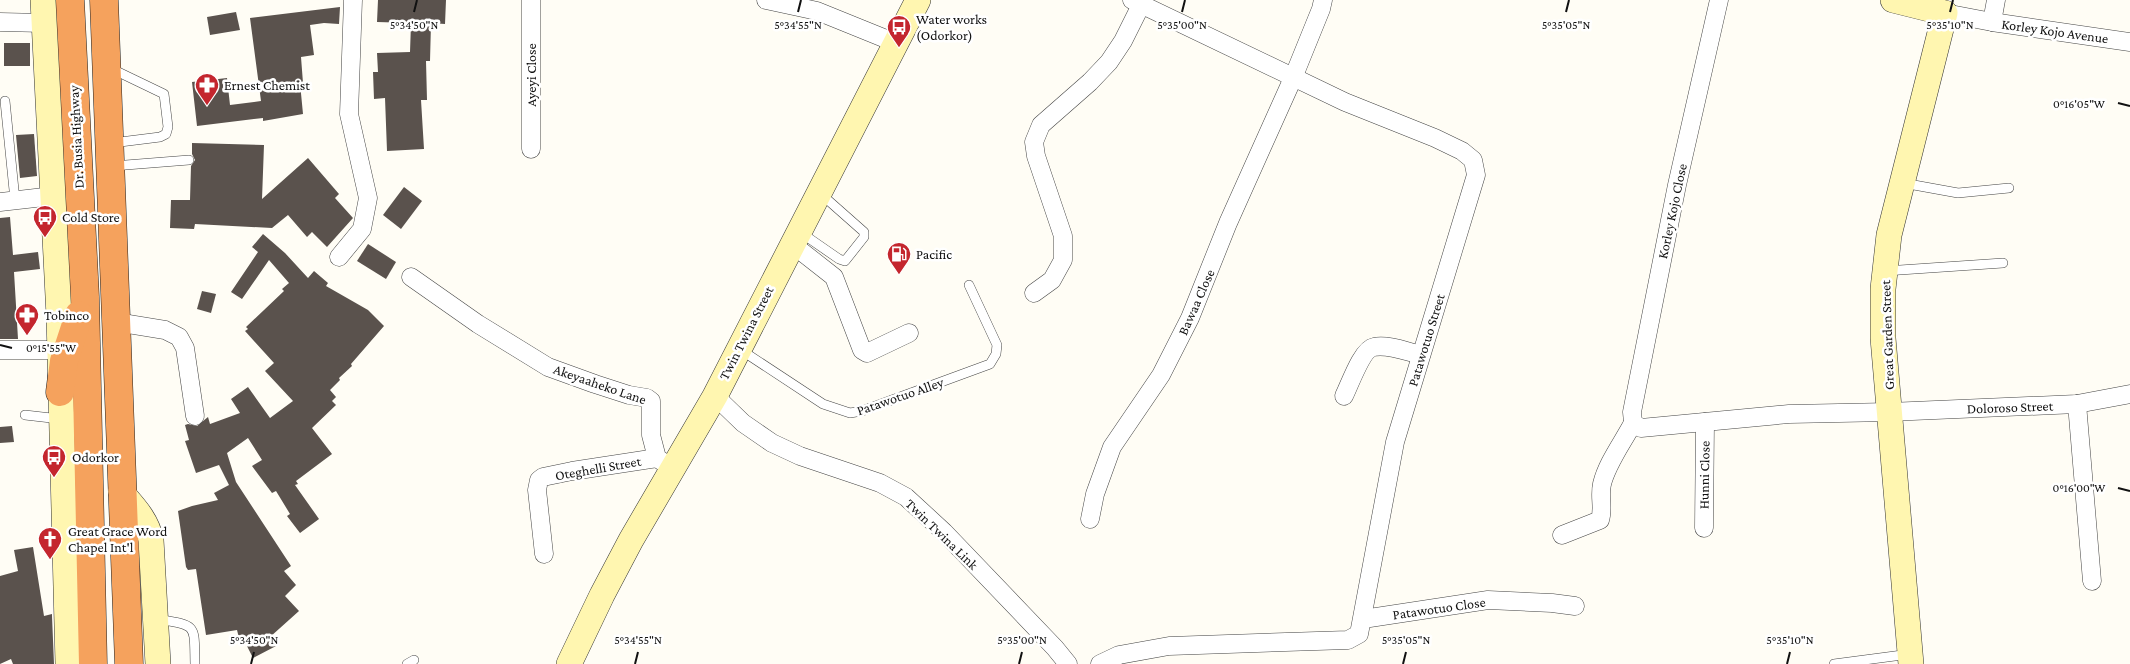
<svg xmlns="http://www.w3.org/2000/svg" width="2130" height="664" viewBox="0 0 2130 664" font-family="'Crimson Pro',serif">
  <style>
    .building { fill: #5a524d }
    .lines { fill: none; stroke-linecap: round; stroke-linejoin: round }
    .lane-casing { stroke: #444; stroke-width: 10 }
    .street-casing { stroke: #444; stroke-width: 19 }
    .secondary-casing { stroke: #333; stroke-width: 26 }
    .highway-casing { stroke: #222; stroke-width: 29 }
    .lane { stroke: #fff; stroke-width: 9 }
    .street { stroke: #fff; stroke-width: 18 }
    .secondary { stroke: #fff6b0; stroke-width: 25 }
    .highway { stroke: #f5a25d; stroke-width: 28 }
    .ticks { fill: none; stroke: #111; stroke-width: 2 }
    .labels { text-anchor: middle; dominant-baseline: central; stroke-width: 5; stroke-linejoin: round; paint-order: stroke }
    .poi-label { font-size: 14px; fill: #111; stroke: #fff; text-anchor: start }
    .street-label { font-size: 14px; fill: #111; stroke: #fff }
    .ticks-label { font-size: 12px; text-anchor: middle; fill: #111; stroke: #fff; stroke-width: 5; stroke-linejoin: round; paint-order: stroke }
  </style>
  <rect width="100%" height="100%" fill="#fffdf5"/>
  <g class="building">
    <path d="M378 0H446L445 24 431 23 430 61H426L427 100H421L424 149 387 151 385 98 374 99 373 72H378L377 53 410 52 411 23 377 22Z"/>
    <path d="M340 7 339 24 324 23 310 25 314 55 301 57 303 83H300L303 114 263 121V118L197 126 192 82 227 78 230 105 261 101 250 18Z"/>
    <path d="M236 12 240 30 210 35 207 17Z"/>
    <rect x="4" y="43" width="26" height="23"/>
    <path d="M34 134 37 176 20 178 16 135Z"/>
    <path d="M192 143 264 145 262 199 308 158 339 194 335 198 353 218 327 247 312 232 307 237 288 215 272 228 195 224 194 229 170 228 171 200H190L191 166 195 160 192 154Z"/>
    <path d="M404 187 422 201 401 229 383 215Z"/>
    <path d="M10 217 13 255 38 252 40 269 14 272 18 339H0V218Z"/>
    <path d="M263 234 285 253 308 278 314 271 328 283 326 286 368 310 384 326 351 364 352 366 339 378 340 380 330 390 336 397 332 401 336 405 312 428 332 454 296 481 298 484 295 485 319 519 300 533 287 516 290 514 276 491 272 493 252 466 262 460 248 438 227 453 236 482 291 566 284 571 296 585 285 596 299 611 270 637 276 646 253 658 246 644 241 646 237 630 206 635 196 569 188 570 186 567 178 511 192 506 218 500 214 493 229 485 219 465 196 473 185 441 189 440 185 425 188 424 197 426 208 417 210 424 240 413 231 399 248 387 270 418 293 401 265 371 274 363 245 331 248 329 246 327 284 291 282 289 289 283 269 260 242 299 231 292 258 252 252 247Z"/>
    <path d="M368 244 396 262 386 279 357 261Z"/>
    <path d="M202 291 216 294 211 313 197 309Z"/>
    <path d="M12 426 14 442 0 443V427Z"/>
    <path d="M33 547 44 616 52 614V616L54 664H13L11 659 0 664V576L18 571 14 550Z"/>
  </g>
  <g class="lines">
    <g class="lane-casing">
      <g id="lane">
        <path d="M112 69 164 94 168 127 166 134 160 137 112 143"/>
        <path d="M5 101 15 200"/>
        <path d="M113 166 189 160"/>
        <path d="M1903 183 1958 193 2009 188"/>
        <path d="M800 232 839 259 845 261 864 237V232L821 194"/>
        <path d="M1885 271 2003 263"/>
        <path d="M741 350 823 404 850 413 862 411 990 364 996 354 997 345 969 285"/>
        <path d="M25 415 60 419"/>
        <path d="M158 619C198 626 194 624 195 664"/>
        <path d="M407 664 414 660"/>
        <path d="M1834 664 1910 654"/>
      </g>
    </g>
    <g class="street-casing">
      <g id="street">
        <path d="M766 0 817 11 896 43"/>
        <path d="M1719 0 1677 185 1632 412 1633 423 1641 428 1789 414 1889 412 2077 404 2130 394"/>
        <path d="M1945 13 1992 22 2130 42"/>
        <path d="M0 22 44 23"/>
        <path d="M1992 22 1996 0"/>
        <path d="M531 149V0"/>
        <path d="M0 202 53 196"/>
        <path d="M792 244 834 277 862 350 867 353 909 333"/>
        <path d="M339 257 362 229 368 198 349 114 353 0"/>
        <path d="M411 277 478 324 548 367 595 384 629 395 647 398 651 401V435L657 458 672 468"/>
        <path d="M1034 293 1052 280 1063 260V236L1036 156 1034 142 1041 125 1090 82 1109 62 1123 41 1141 5"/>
        <path d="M116 322 165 330 179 337 185 348 195 416"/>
        <path d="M0 350H60"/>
        <path d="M715 396 743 423 772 443 800 456 880 483 906 497 944 532 1055 648 1068 664"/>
        <path d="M1344 396C1350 384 1362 349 1374 347 1388 344 1408 352 1421 355"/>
        <path d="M2077 404 2092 581"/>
        <path d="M1090 519 1095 494 1112 447 1161 375 1190 318 1228 223 1293 78 1321 9 1323 0"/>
        <path d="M1704 528 1705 422"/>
        <path d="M1562 535 1600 520C1604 508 1599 497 1602 484 1607 463 1623 442 1633 423"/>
        <path d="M544 554 537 490 539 480 543 477 572 471 657 458"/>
        <path d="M1363 619 1488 600 1552 603 1575 606"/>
        <path d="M1100 664 1119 655 1169 646 1348 640 1359 634 1395 442 1476 175 1473 160 1462 151 1435 138 1345 102 1132 0"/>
      </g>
    </g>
    <g class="secondary-casing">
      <g id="secondary">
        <path d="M43 0 59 316 68 664"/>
        <path d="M1893 0 1945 13 1889 235 1883 289V338L1911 664"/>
        <path d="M121 492C134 507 147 520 151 540L158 664"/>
        <path d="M569 664 602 595 631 540 715 396 918 0"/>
      </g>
    </g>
    <g class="highway-casing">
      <g id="highway">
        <path d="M70 0 85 297 93 664"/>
        <path d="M104 0 129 664"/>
        <path d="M60 392 64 361 79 315"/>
      </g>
    </g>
    <use href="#lane" class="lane"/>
    <use href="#street" class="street"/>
    <use href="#secondary" class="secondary"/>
    <use href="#highway" class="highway"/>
  </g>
  <path class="ticks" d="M414 12 417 0M798 12 801 0M1182 12 1185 0M1566 12 1569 0M1950 12 1953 0M2118 103 2130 106M0 345 12 348M2118 488 2130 491M251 664 254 652M635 664 638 652M1019 664 1022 652M1403 664 1406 652M1787 664 1790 652"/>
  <defs>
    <g id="bus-pin" transform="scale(1.25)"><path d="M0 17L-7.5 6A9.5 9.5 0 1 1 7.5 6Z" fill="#c4262e" stroke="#fff"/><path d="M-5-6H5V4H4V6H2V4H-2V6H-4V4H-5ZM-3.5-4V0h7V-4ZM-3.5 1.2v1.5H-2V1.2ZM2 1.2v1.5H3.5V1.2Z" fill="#fff"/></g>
    <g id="pharmacy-pin" transform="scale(1.25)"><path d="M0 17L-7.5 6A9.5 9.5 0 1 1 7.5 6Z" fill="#c4262e" stroke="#fff"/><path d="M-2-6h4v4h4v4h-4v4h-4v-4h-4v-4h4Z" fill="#fff"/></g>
    <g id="fuel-pin" transform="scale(1.25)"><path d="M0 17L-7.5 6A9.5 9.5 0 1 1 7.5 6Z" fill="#c4262e" stroke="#fff"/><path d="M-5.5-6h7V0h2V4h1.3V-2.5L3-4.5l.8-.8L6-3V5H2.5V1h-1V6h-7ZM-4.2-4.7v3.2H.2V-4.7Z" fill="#fff"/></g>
    <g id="church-pin" transform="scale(1.25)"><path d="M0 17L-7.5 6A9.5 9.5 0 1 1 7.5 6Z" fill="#c4262e" stroke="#fff"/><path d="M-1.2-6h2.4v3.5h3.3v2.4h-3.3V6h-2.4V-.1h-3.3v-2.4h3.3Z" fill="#fff"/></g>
  </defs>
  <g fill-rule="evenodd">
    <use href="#bus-pin" x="899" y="27"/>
    <use href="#pharmacy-pin" x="207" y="85"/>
    <use href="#bus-pin" x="45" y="217"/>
    <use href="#fuel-pin" x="899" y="254"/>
    <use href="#pharmacy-pin" x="27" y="315"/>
    <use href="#bus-pin" x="54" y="457"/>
    <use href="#church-pin" x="50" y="539"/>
  </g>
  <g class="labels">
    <g class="poi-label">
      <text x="916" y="19">Water works<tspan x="916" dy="16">(Odorkor)</tspan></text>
      <text x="224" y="85">Ernest Chemist</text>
      <text x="62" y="217">Cold Store</text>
      <text x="916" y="254">Pacific</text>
      <text x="44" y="315">Tobinco</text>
      <text x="72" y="457">Odorkor</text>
      <text x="68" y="531">Great Grace Word<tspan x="68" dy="16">Chapel Int'l</tspan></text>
    </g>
    <g class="street-label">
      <text transform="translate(2055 31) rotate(8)">Korley Kojo Avenue</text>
      <text transform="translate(531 75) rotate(-90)">Ayeyi Close</text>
      <text transform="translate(76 137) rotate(-93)">Dr. Busia Highway</text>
      <text transform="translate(1672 211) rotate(-78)">Korley Kojo Close</text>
      <text transform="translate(1196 302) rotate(-66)">Bawaa Close</text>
      <text transform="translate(746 333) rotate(-63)">Twin Twina Street</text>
      <text transform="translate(1887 335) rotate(-92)">Great Garden Street</text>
      <text transform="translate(1426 340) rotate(-73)">Patawotuo Street</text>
      <text transform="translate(600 384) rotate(19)">Akeyaaheko Lane</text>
      <text transform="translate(900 396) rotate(-19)">Patawotuo Alley</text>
      <text transform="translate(2010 407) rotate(-2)">Doloroso Street</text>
      <text transform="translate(598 468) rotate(-10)">Oteghelli Street</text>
      <text transform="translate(1704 475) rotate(-89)">Hunni Close</text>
      <text transform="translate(942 534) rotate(44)">Twin Twina Link</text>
      <text transform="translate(1439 608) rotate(-8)">Patawotuo Close</text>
    </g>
  </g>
  <g class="ticks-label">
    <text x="414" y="29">5°34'50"N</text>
    <text x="798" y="29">5°34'55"N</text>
    <text x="1182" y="29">5°35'00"N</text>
    <text x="1566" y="29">5°35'05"N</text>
    <text x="1950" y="29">5°35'10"N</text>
    <text x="2079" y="108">0°16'05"W</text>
    <text x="51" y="352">0°15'55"W</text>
    <text x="2079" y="492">0°16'00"W</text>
    <text x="254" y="644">5°34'50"N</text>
    <text x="638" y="644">5°34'55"N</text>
    <text x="1022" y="644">5°35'00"N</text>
    <text x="1406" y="644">5°35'05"N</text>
    <text x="1790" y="644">5°35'10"N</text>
  </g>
</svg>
